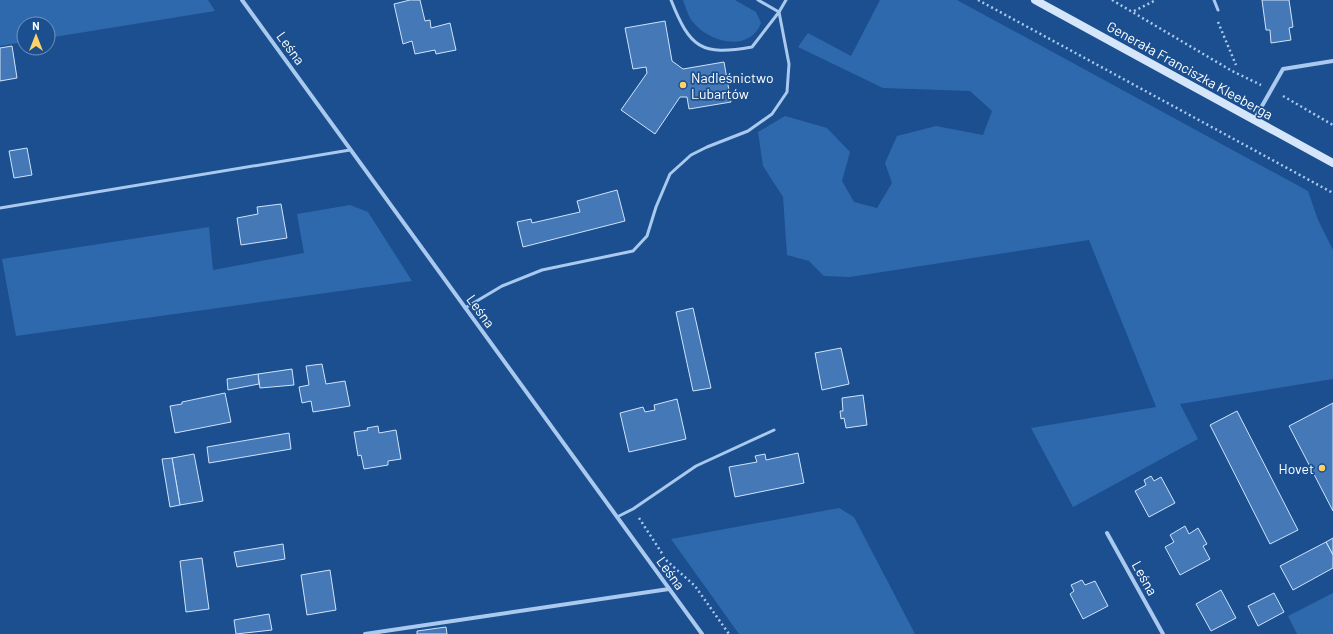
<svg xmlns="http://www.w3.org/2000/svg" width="1333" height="634" viewBox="0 0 1333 634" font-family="Barlow,sans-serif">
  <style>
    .green { fill: #2e69ad }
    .building { fill: #4478b7; stroke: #cfe3fa }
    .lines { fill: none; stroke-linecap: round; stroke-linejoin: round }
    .path { stroke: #a9c9ee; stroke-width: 2.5; stroke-dasharray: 2 3; stroke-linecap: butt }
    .service { stroke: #a9c9ee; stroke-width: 3 }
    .minor { stroke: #a9c9ee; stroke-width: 4 }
    .secondary { stroke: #d6e6fa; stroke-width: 8 }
    .poi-dot { fill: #ffd166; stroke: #1b4f8f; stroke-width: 1.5 }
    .labels { text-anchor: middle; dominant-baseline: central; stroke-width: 3.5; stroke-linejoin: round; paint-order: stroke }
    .street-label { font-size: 14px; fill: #fff; stroke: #1b4f8f }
    .poi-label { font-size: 14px; fill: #fff; stroke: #1b4f8f; text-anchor: start }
  </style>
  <rect width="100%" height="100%" fill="#1b4f8f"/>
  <g class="green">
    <path d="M0 0H208L215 11 48 38V24H24V42L0 46Z"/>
    <path d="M683 0H735L756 12 761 23C749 55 704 41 690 18 687 12 685 6 683 0Z"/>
    <path d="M880 0H957L1308 191 1318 220 1333 250V379L1180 404 1198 439 1073 507 1031 428 1156 407 1089 240 850 277 824 276 809 261 787 255 783 197 763 166 758 132 785 116 827 128 850 152 842 181 854 202 877 208 892 183 885 163 897 136 936 126 983 135 992 111 970 91 883 88 798 47 808 33 851 56Z"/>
    <path d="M350 205 368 212 412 281 16 336 2 259 209 227 213 270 304 253 297 214Z"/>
    <path d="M839 508 854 517 915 634H739L671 539Z"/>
    <path d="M1333 593V634H1297L1288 616Z"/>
  </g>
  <g class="building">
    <path d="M410 0H420L425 21 430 20 431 28 450 23 456 50 436 54 435 50 415 54 412 41 403 44 394 4Z"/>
    <path d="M1262 0H1289L1293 27 1289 28 1291 40 1271 43 1270 30H1266Z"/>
    <path d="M665 21 672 61 683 69 724 62 731 102 689 109 687 97H680L655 134 621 110 647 73 646 67 633 69 625 28Z"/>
    <path d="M12 46 17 78 0 81V48Z"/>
    <path d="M27 148 32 175 14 178 9 151Z"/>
    <path d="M617 190 625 221 523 247 517 222 531 219 532 223 580 212 577 201Z"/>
    <path d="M281 204 287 238 241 245 237 218 258 214 257 207Z"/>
    <path d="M693 308 711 388 693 391 676 312Z"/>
    <path d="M841 348 849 384 822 390 815 353Z"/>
    <path d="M322 364 326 384 345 381 350 406 313 412 311 401 302 403 299 387 309 385 306 366Z"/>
    <path d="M292 369 294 385 260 388 258 374Z"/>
    <path d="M258 374 259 384 228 390 227 379Z"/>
    <path d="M225 393 231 422 175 433 170 406 182 404V402Z"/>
    <path d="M863 395 867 425 846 428 844 418 841 419 840 411H843L842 398Z"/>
    <path d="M677 399 686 439 629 452 620 413 643 407 645 412 655 410 654 405Z"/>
    <path d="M1333 403V511L1289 426Z"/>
    <path d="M1237 411 1298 530 1270 544 1210 425Z"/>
    <path d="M378 426 379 433 396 430 401 459 388 461V465L364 469 361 455 358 456 354 432 368 430 367 428Z"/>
    <path d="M289 433 291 449 209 463 207 447Z"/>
    <path d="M798 453 804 483 735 497 729 467 757 462 755 456 765 454 766 460Z"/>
    <path d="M194 454 203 501 180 505 172 458Z"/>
    <path d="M172 458 180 505 170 507 162 459Z"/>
    <path d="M1151 476 1154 481 1161 477 1175 503 1149 517 1135 491 1146 485 1144 480Z"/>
    <path d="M1185 526 1189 534 1198 528 1207 544 1203 546 1210 559 1180 575 1165 547 1174 542 1170 535Z"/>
    <path d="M1333 538V555L1326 542Z"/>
    <path d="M1326 542 1333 555V568L1293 590 1280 566Z"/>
    <path d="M283 544 285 559 237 567 234 552Z"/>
    <path d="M202 558 209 609 186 612 180 561Z"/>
    <path d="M330 570 336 610 307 615 301 575Z"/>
    <path d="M1082 580 1085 585 1095 581 1108 606 1083 619 1070 594 1074 591 1071 585Z"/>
    <path d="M1221 590 1236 618 1211 631 1196 604Z"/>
    <path d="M1274 593 1284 612 1258 626 1248 606Z"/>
    <path d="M269 614 272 630 236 634 234 620Z"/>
    <path d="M446 627 447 634H417V631Z"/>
  </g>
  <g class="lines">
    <g class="path">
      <path d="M978 0 1333 193"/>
      <path d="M1112 0 1232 71 1261 85"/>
      <path d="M1134 11 1156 0"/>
      <path d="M1218 22 1236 65"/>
      <path d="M1283 96 1333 125"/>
      <path d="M639 518 667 561 695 586 729 634"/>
    </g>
    <g class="service">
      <path d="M671 0C690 48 701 56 752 47L779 12 758 0"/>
      <path d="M1214 0 1218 10"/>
      <path d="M0 208 350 150"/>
      <path d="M465 308 502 286 542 270 633 251 647 236 656 207 670 174 691 155 707 147 748 131 772 114 787 92 789 64 779 12 786 0"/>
      <path d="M617 517 633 509 696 466 774 430"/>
    </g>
    <g class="minor">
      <path d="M242 0 702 634"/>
      <path d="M1254 120 1283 69 1333 61"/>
      <path d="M1107 533 1163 634"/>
      <path d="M365 634 669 589"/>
    </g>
    <path class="secondary" d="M1035 0 1333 163"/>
  </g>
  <g class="poi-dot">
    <circle cx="683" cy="85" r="4"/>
    <circle cx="1322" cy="468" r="4"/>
  </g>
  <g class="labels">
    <g class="street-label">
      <text transform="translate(291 48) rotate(54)">Leśna</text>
      <text transform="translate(1190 70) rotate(29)">Generała Franciszka Kleeberga</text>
      <text transform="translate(481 311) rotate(54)">Leśna</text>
      <text transform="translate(671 573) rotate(54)">Leśna</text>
      <text transform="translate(1145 578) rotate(61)">Leśna</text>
    </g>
    <g class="poi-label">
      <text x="691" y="77">Nadleśnictwo<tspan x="691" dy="16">Lubartów</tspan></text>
      <text x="1314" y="468" text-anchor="end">Hovet</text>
    </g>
  </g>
  <g transform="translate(36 36)"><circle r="19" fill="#1b4f8f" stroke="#7695bc"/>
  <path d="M0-3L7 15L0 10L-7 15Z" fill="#ffd166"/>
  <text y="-6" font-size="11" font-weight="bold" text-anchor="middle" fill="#ffffff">N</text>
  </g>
</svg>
